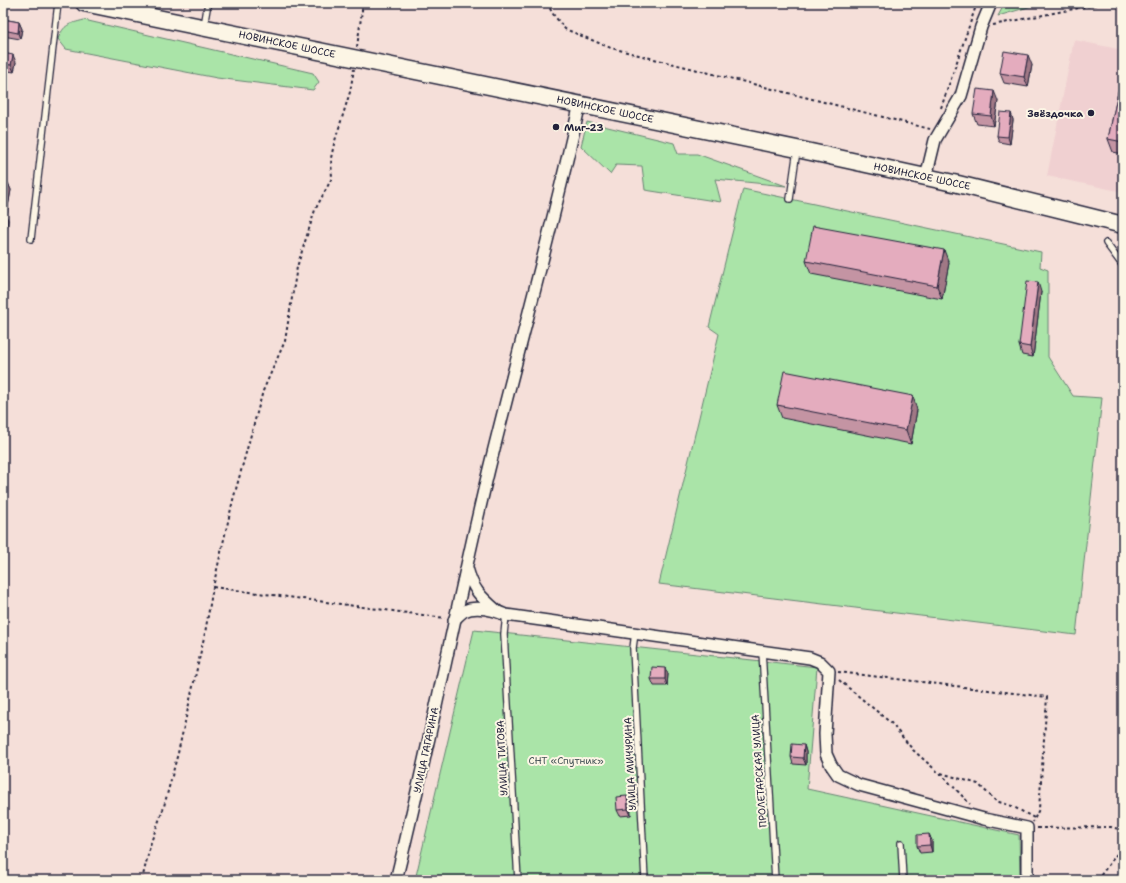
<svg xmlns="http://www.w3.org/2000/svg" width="1126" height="883" viewBox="0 0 1126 883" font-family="'Shantell Sans',sans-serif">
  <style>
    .built { fill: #f0d0d1 }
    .green { fill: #aae4a8; stroke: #668372 }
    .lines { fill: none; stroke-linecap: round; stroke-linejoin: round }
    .service-casing { stroke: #22223b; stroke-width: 8 }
    .minor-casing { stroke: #22223b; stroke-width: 14 }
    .secondary-casing { stroke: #22223b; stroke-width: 19 }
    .path { stroke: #22223b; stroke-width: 2; stroke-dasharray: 3 3; stroke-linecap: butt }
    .service { stroke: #fcf5e5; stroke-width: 5.5 }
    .minor { stroke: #fcf5e5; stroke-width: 11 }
    .secondary { stroke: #fcf5e5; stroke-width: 16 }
    .wall { fill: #c494a3; stroke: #22223b }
    .shaded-wall { fill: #a07885; stroke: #22223b }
    .building { fill: #e4acbe; stroke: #22223b }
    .poi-dot { fill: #22223b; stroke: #fcf5e5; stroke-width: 1.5 }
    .labels { text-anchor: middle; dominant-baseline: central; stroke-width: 4; stroke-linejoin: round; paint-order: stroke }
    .street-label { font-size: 10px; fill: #22223b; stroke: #fcf5e5 }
    .poi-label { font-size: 10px; font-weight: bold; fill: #22223b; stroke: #fcf5e5; text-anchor: end }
    .park-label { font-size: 10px; fill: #445256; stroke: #fcf5e5 }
  </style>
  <rect width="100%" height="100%" fill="#f5dfd9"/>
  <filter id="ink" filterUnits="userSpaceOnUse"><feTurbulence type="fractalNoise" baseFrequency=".025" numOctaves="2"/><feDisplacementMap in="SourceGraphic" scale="8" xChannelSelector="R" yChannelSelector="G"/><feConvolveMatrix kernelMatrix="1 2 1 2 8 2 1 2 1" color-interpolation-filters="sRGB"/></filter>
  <g filter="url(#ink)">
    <path class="built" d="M1074 40 1123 50V192L1047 176Z"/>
    <g class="green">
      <path d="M1005 3H1042L998 16Z"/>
      <path d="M84 20 313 73 319 82 313 90 217 78 66 49 58 39C64 24 69 24 84 20Z"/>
      <path d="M587 122 674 143 678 154H697L786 186 715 179 721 202 645 190 642 166 616 165 610 174 581 146Z"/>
      <path d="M743 189 1041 252 1040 267 1048 270V357L1073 396 1102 398 1076 635 659 584 719 334 709 327Z"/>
      <path d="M474 630 817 667 807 789 1019 835 1020 880H415Z"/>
    </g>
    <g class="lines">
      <g class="service-casing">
        <g id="service">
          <path d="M204 26 208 3"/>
          <path d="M790 199 797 150"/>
          <path d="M31 239 58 3"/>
          <path d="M1106 243 1123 266"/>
          <path d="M506 615 504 634 518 880"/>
          <path d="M635 633 633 648 645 880"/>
          <path d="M762 651 775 880"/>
          <path d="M901 843 903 880"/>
        </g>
      </g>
      <g class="minor-casing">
        <g id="minor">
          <path d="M926 177 935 140 961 96 981 27 991 3"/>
          <path d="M467 568C473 590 480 596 497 611"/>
          <path d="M454 620C457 617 461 613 464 611 476 605 495 610 506 615L810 658 820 662 829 671 825 734 826 754 831 765 838 775 859 785 984 819 1027 828V880"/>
          <path d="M396 880C430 744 456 606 489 469 519 347 553 226 580 103"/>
        </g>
      </g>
      <g class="secondary-casing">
        <path id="secondary" d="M84 3 797 149 958 184 1123 225"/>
      </g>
      <g class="path">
        <path d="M547 3 553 14 565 29 611 48 930 129"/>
        <path d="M993 25 1104 3"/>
        <path d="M357 47 363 3"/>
        <path d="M941 108 977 3"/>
        <path d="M213 587 445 618"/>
        <path d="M838 672 1047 697 1039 809 1033 822"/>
        <path d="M839 680 891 723 913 750 947 780 970 804"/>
        <path d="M941 773 978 784 996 801 1012 806 1036 819"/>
        <path d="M1037 828 1111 827 1123 830"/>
        <path d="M142 880 151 842 163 810 178 753 205 633 213 587 233 500 263 391 285 341 297 267 315 210 332 178 331 158 334 144 350 92 354 69"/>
        <path d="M1097 880 1123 846"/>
      </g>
      <use href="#service" class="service"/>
      <use href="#minor" class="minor"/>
      <use href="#secondary" class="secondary"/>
    </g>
    <g class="wall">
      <path d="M3 19 19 22 22 29 20 39 3 36Z"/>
      <path d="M3 53 16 62 14 72 3 70Z"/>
      <path d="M1032 65 1028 87 1004 83 1000 73Z"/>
      <path d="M1123 69V154L1113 152 1108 139Z"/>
      <path d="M998 101 994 126 977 124 973 114Z"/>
      <path d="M1011 113 1013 120 1010 144 999 142 997 136Z"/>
      <path d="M3 182 8 183 11 190 7 212 3 211Z"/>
      <path d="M806 261 949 263 942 299 811 274Z"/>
      <path d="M1041 292 1033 357 1022 355 1019 345Z"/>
      <path d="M777 405 917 410 911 444 782 418Z"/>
      <path d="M668 674 667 686H654L651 679Z"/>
      <path d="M804 745 806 752V765L793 764 791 757Z"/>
      <path d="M630 803 631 815 620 816 617 810Z"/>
      <path d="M929 834 932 841V852L920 853 917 846Z"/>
    </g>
    <g class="shaded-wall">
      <path d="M19 22 22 29 20 39 18 33Z"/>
      <path d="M13 55 16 62 14 72 11 65Z"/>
      <path d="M1028 55 1032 65 1028 87 1024 77Z"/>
      <path d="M994 91 998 101 994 126 991 116Z"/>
      <path d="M1011 113 1013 120 1010 144 1008 137Z"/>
      <path d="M8 183 11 190 7 212 4 205Z"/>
      <path d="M5 213 8 220 3 252V229Z"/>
      <path d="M944 250 949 263 942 299 937 286Z"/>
      <path d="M1038 282 1041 292 1033 357 1030 347Z"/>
      <path d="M913 396 917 410 911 444 906 430Z"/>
      <path d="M665 668 668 674 667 686 665 679Z"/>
      <path d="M804 745 806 752V765L803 758Z"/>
      <path d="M627 796 630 803 631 815 628 809Z"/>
      <path d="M929 834 932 841V852L930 845Z"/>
    </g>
    <g class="building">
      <path d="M3 19 19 22 18 33 3 30Z"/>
      <path d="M1004 51 1028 55 1024 77 1000 73Z"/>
      <path d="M3 53 13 55 11 65 3 64Z"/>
      <path d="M1123 69V142L1108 139Z"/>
      <path d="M977 89 994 91 991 116 973 114Z"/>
      <path d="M1000 112 1011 113 1008 137 997 136Z"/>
      <path d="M3 182 8 183 4 205H3Z"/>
      <path d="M3 213H5L3 229Z"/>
      <path d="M813 226 944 250 937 286 806 261Z"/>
      <path d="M1027 281 1038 282 1030 347 1019 345Z"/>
      <path d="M784 371 913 396 906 430 777 405Z"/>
      <path d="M652 667 665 668V679H651Z"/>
      <path d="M792 744 804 745 803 758 791 757Z"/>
      <path d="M627 796 628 809 617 810 616 797Z"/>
      <path d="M929 834 930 845 917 846V835Z"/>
    </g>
  </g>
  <g class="poi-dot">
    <circle cx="1091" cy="113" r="4"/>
    <circle cx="556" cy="127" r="4"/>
  </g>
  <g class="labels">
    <g class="street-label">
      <text transform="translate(287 44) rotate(12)">НОВИНСКОЕ ШОССЕ</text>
      <text transform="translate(605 109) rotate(12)">НОВИНСКОЕ ШОССЕ</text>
      <text transform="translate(922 176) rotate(12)">НОВИНСКОЕ ШОССЕ</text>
      <text transform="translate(426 750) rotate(-78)">УЛИЦА ГАГАРИНА</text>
      <text transform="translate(502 758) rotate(-93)">УЛИЦА ТИТОВА</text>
      <text transform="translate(630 764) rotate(-93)">УЛИЦА МИЧУРИНА</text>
      <text transform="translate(759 771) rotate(-94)">ПРОЛЕТАРСКАЯ УЛИЦА</text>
    </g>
    <g class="poi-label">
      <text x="1083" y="113">Звёздочка</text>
      <text x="564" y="127" text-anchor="start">Миг-23</text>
    </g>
    <g class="park-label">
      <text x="566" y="760">СНТ «Спутник»</text>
    </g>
  </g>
  <rect width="1126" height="883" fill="none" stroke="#fcf5e5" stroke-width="16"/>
  <rect x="8" y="8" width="1110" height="867" fill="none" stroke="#22223b" stroke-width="1.5" filter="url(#ink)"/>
</svg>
